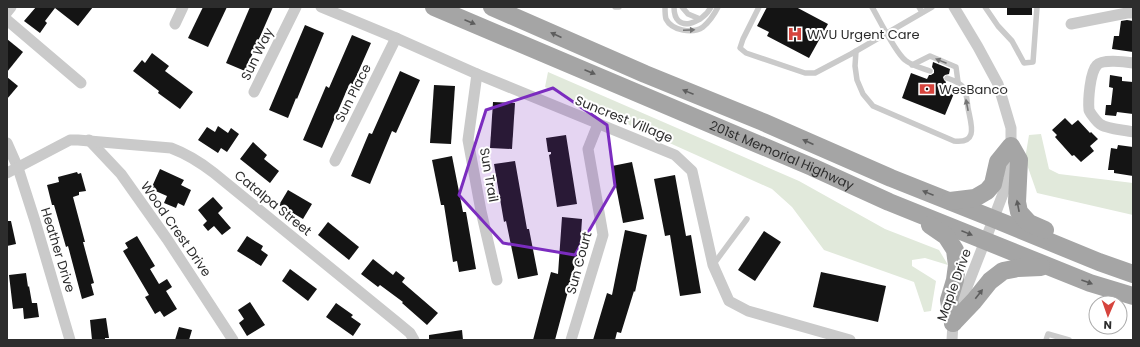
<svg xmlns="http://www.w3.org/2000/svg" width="1140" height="347" viewBox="0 0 1140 347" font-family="Poppins,sans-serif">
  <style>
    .green { fill: #e1e9db }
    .building { fill: #141414 }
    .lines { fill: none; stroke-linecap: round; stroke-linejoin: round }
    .service { stroke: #cacaca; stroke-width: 5.5 }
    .minor { stroke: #cacaca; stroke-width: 11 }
    .primary { stroke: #a5a5a5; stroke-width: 18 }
    .oneway { fill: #5d5d5d }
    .oneway2 { fill: #747474 }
    .marked { fill: #7b2cbf; fill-opacity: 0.2; stroke: #7b2cbf; stroke-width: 3; stroke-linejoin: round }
    .labels { text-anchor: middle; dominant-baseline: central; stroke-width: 4; stroke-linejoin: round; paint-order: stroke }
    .poi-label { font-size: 13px; fill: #2d2d2d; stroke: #fff; text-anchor: start }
    .street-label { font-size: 13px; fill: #2d2d2d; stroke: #fff }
  </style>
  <rect width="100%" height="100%" fill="#fff"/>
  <g class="green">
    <path d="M548 72 799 181 885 229 939 250 948 265 925 258 912 260V266L936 281 931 311 924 312 914 282 824 250 792 207 772 189 545 87Z"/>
    <path d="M1041 134 1049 169 1059 174 1133 183V215L1037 193 1025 159 1029 135Z"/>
  </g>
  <g class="building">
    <path d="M36 7H93L78 26 55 8 45 21 47 23 40 33 24 21Z"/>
    <path d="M203 7H227L208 47 188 38Z"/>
    <path d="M250 7H273L245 71 226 63Z"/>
    <path d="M767 7H796L828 24 809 58 767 36 769 32 757 26Z"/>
    <rect x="1007" y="7" width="25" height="8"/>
    <path d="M1127 20 1133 21V52L1112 49 1114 36H1119L1121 21Z"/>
    <path d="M305 25 324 33 297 99 296 98 288 118 269 110Z"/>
    <path d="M352 35 371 43 352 86 349 85 322 148 303 140 326 86 329 88Z"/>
    <path d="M7 39 23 52 7 72Z"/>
    <path d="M152 53 169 66 165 71 193 92 180 109 158 93 159 91 133 71 142 60 145 63Z"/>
    <path d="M933 62 950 69 949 74 945 75 943 77 944 80 946 82 944 87 955 91 945 115 902 98 911 73 927 79 929 75H931L934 73V70L932 67Z"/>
    <path d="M400 71 420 80 396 133 392 131 370 184 351 176 369 133 372 134Z"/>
    <path d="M1110 75 1122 77V81L1133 82V114L1117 112 1116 116 1105 115 1106 105H1111L1113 88 1109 87Z"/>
    <path d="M7 77 18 86 7 99Z"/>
    <path d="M434 85 455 86 451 144 430 143Z"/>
    <path d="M493 102 515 103 512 149 490 148Z"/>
    <path d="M1065 118 1072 125 1078 120 1090 133 1091 132 1098 139 1090 146 1094 151 1081 162 1074 155 1072 156 1055 137 1057 135 1052 130Z"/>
    <path d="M218 126 228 133 231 128 239 134 227 152 221 148 218 153 198 140 207 127 215 132Z"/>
    <path d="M566 135 577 204 557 207 549 155 551 154V152H548L546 138Z"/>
    <path d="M253 142 267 155 264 159 279 171 270 183 240 159Z"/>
    <path d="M1118 145 1133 147V176L1114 173V170H1108L1111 148 1117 149Z"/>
    <path d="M452 156 463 212H466L476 269 459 272 457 261 453 262 444 205H441L432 160Z"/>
    <path d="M515 161 527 229H529L538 275 518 279 506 221 504 222 494 164Z"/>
    <path d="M632 162 644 219 623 223 612 166Z"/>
    <path d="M160 169 184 180 181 185 191 190 184 206 178 203 176 208 164 203 167 196 151 189Z"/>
    <path d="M77 172 78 174 81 173 86 191 79 192V195L73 197 85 242H83L94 283 91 284 94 295 82 299 68 246 66 247 54 205H52L47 185 59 182 58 177Z"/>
    <path d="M675 175 686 236 691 235 701 293 680 296 670 235 665 236 654 179Z"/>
    <path d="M288 190 312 204 303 219 279 205Z"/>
    <path d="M213 197 223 208 218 213 231 228 222 235 214 226 208 231 203 225 207 221 198 210Z"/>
    <path d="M562 217 582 219 579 265H575L555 340H533L551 272 558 274Z"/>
    <path d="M7 221H11L16 244 7 246Z"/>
    <path d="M328 222 359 247 349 260 318 235Z"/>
    <path d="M625 230 647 235 635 292 634 291 621 333 617 332 615 340H593L607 293 612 295Z"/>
    <path d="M764 231 781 242 755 281 738 270Z"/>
    <path d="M137 236 155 266 150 269 159 284 167 279 172 287 166 291 177 309 164 317 160 311 155 314 145 297 149 295 123 251 128 248 125 243Z"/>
    <path d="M247 236 263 246 261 250 268 255 261 266 237 251Z"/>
    <path d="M373 259 393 275 396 271 405 278 402 282 438 313 427 325 402 303 403 302 380 285 378 287 361 274Z"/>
    <path d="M290 269 317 289 308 301 282 281Z"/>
    <path d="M821 272 886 286 878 322 813 307Z"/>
    <path d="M26 273 28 287 29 286 32 303H37L39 317 24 319 23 308 13 309 9 275Z"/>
    <path d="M250 302 265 325 247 336 239 323 244 319 238 310Z"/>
    <path d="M336 303 353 315 351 317 361 324 353 336 326 317Z"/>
    <path d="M106 318 109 338H105V340H92L90 320Z"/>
    <path d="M179 327 192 330 189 340H175Z"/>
    <path d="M462 330 463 340H429V335Z"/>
  </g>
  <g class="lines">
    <g class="service">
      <path d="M615 7H619"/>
      <path d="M665 7C665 10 665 16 666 19 672 31 693 34 703 27 710 21 714 15 718 7"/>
      <path d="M674 7C674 35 703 23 711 7"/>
      <path d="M682 7 688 14 700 19"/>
      <path d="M759 7 743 39 740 48 746 53 805 73H815L851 54 932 7"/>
      <path d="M872 7C879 19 895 52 905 60 912 66 922 68 930 71"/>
      <path d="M919 7 922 12"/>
      <path d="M985 7 998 26 1012 41 1024 63 1033 62 1037 7"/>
      <path d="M856 51 855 66 857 80 863 94 873 106 954 141C979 144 971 124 968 108 967 102 967 92 963 87 959 82 953 80 947 78"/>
      <path d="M912 65 930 56 956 67 958 82"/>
      <path d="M713 265 747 219"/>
      <path d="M1046 340 1048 334 1069 340"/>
    </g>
    <g class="minor">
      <path d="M321 7 396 38 477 74 675 155 692 171 713 265 729 301 748 311 850 340"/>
      <path d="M7 12 11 7"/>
      <path d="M7 20 81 83"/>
      <path d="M175 24 183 7"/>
      <path d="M1071 24 1127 13H1133"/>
      <path d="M1133 63C1126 62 1102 59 1097 65 1090 72 1088 100 1089 110 1090 113 1097 122 1100 124 1106 129 1125 130 1133 132"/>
      <path d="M477 74 468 140 481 211 497 280"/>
      <path d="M254 92 296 7"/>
      <path d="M89 140 121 174 167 239 233 340"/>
      <path d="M7 143 18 168 35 221 70 340"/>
      <path d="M335 161 396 38"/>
      <path d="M7 173 70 140H78L171 148C187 154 200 162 214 173L398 323 410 333 414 340"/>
      <path d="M571 340 603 235 588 149 598 124"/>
      <path d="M952 340 953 323 985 241 1009 178 1011 153V128L998 84 978 47 954 7"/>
    </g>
    <g class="primary">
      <path id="s1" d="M434 7 812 167 889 202 1090 283 1133 296"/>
      <path d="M492 7 645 74 763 122 891 178 994 219 1099 262 1133 274"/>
      <path d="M950 201 975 198 987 191 993 184 998 162 1011 146 1019 160 1017 202 1019 212 1029 223 1045 230"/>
      <path d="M930 225 946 236 955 250 957 265 955 280 949 300 953 323"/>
      <path d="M953 323 974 301 990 281 1003 271 1018 268 1041 267"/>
    </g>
  </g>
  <defs><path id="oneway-solid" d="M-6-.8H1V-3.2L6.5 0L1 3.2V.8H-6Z"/></defs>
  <g class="oneway">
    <use href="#oneway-solid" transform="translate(470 22) rotate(23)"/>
    <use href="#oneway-solid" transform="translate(556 35) rotate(-156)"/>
    <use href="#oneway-solid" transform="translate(590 72) rotate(23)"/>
    <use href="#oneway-solid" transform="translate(688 92) rotate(-158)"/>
    <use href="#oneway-solid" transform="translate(808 142) rotate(-156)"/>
    <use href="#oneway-solid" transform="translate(928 193) rotate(-158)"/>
    <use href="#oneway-solid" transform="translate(1018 206) rotate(-101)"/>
    <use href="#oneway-solid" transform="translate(967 233) rotate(22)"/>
    <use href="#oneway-solid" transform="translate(1087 282) rotate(20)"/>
    <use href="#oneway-solid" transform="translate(979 294) rotate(-52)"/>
  </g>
  <g class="oneway2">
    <use href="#oneway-solid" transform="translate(689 30) rotate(-2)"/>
    <use href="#oneway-solid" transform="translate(941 61) rotate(-158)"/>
    <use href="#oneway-solid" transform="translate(967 105) rotate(-101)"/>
  </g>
  <path class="marked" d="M553 88 607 125 615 186 575 255 503 243 459 195 486 110Z"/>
  <defs>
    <g id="hospital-bare" transform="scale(1.2)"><path d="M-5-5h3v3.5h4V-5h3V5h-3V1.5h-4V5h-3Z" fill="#d6443d" stroke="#fff" stroke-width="2.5" paint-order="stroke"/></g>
    <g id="bank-bare" transform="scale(1.2)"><path d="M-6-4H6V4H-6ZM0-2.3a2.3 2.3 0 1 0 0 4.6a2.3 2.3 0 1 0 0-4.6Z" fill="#d6443d" stroke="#fff" stroke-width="2.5" paint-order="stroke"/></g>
  </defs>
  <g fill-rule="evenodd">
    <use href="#hospital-bare" x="795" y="34"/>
    <use href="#bank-bare" x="927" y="89"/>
  </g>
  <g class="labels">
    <g class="poi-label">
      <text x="807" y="34">WVU Urgent Care</text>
      <text x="939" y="89">WesBanco</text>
    </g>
    <g class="street-label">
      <text transform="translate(257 54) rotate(-64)">Sun Way</text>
      <text transform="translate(353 93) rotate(-63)">Sun Place</text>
      <text transform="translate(624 119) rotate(22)">Suncrest Village</text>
      <text stroke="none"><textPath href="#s1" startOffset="378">201st Memorial Highway</textPath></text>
      <text transform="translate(489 175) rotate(80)">Sun Trail</text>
      <text transform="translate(273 203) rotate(39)">Catalpa Street</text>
      <text transform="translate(176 229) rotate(55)">Wood Crest Drive</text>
      <text transform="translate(58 250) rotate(73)">Heather Drive</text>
      <text transform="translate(579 263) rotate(-75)">Sun Court</text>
      <text transform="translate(954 285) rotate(-70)">Maple Drive</text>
    </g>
  </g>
  <rect width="1140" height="347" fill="none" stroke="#2d2d2d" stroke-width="16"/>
  <g transform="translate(1108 315) rotate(182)"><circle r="19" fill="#ffffff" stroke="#ababab"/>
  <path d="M0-3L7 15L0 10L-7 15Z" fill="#d6443d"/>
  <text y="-6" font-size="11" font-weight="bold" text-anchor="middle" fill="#2d2d2d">N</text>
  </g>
</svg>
